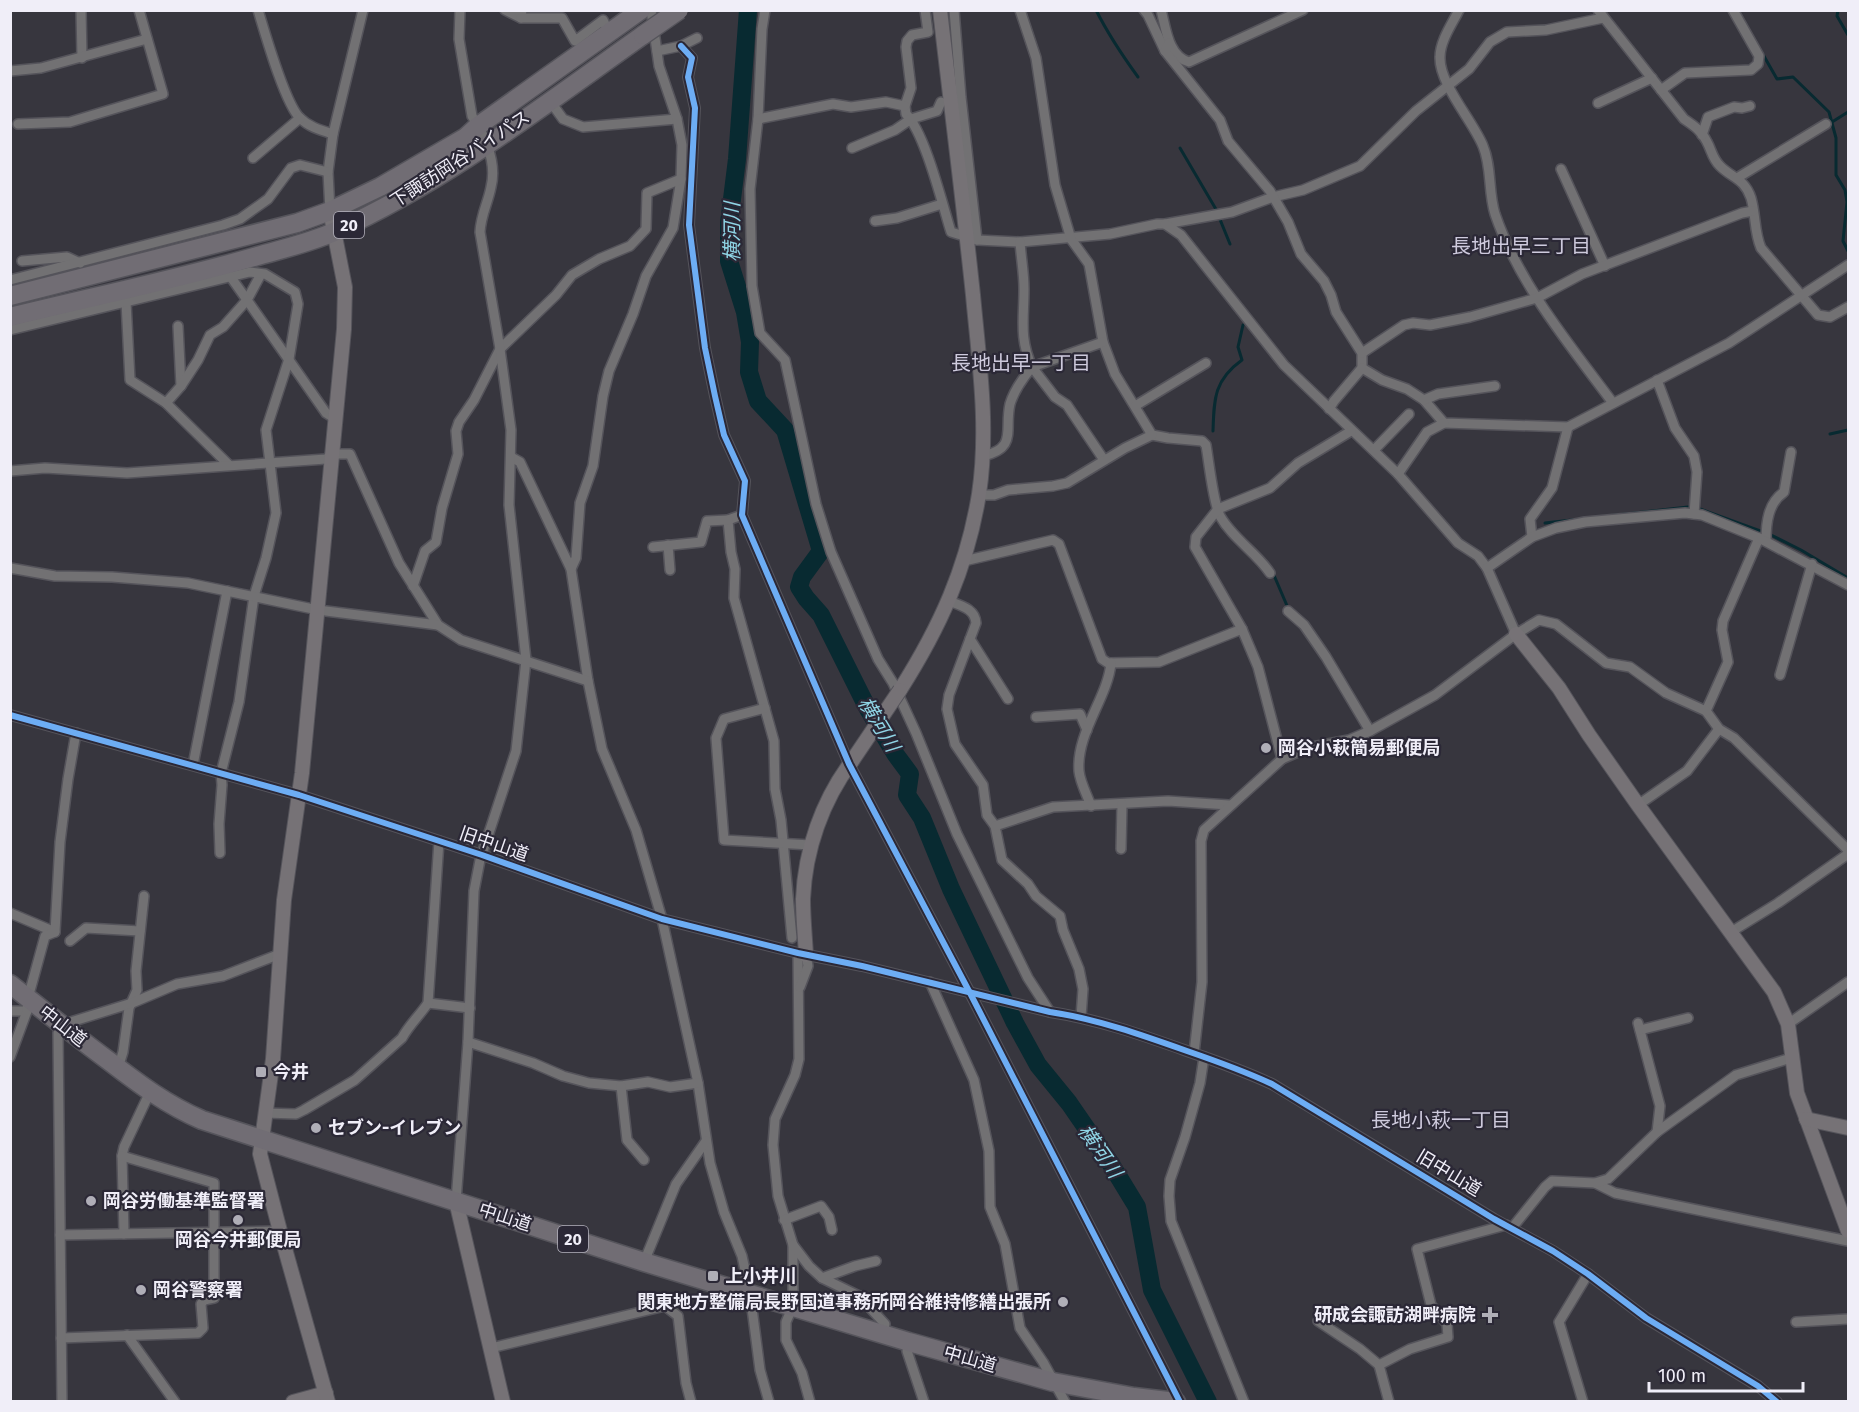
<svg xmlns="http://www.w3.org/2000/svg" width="1859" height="1412" viewBox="0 0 1859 1412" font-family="'Fira Sans','Noto Sans JP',sans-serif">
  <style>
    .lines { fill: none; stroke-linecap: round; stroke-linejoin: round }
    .stream { stroke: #082a31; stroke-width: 3 }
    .river { stroke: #082a31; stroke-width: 18 }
    .street-casing { stroke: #55545b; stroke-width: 12 }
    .secondary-casing { stroke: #55545b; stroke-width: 16 }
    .highway-casing { stroke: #55545b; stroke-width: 21 }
    .street { stroke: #727173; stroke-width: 9 }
    .secondary { stroke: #767276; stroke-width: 14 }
    .highway { stroke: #716d74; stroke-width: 18 }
    .secondary-bridge-casing { stroke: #55545b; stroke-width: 16; stroke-linecap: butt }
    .highway-bridge-casing { stroke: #55545b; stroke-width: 21; stroke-linecap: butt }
    .secondary-bridge { stroke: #767276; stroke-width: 14 }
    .highway-bridge { stroke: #716d74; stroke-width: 18 }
    .cycleway-casing { stroke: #2b2836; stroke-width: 10 }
    .cycleway { stroke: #6dadf4; stroke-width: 6 }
    .poi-dot { fill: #afaeb7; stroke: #2b2836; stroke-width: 2 }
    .labels { text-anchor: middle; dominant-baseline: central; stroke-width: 4.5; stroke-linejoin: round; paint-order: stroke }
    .shield { fill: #2b2836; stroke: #b5b3be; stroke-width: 1.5 }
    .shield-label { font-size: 16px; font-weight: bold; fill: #f0eef8 }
    .street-label { font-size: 18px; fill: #f0eef8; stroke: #2b2836 }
    .poi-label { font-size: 18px; font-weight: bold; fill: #f0eef8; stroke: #2b2836; text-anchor: start }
    .water-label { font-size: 20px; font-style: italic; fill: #8fd4e5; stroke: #2b2836 }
    .neighbourhood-label { font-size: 20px; fill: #cecadd; stroke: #2b2836 }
  </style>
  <rect width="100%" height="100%" fill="#37363e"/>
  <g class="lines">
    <g class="stream">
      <path d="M1096 10C1108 34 1122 55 1138 77"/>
      <path d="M1838 10 1837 16 1848 35"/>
      <path d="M1761 51 1777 79 1793 77 1829 112 1836 138V175L1845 190 1847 202 1843 241 1848 251"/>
      <path d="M1832 122 1848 112"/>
      <path d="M1180 148 1217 211"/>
      <path d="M1219 217 1230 244"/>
      <path d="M1213 431C1214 399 1214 380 1242 360L1238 347 1243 325"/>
      <path d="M1830 434 1848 430"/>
      <path d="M1545 523 1688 507 1700 509 1763 532"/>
      <path d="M1769 534 1801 550 1848 578"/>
      <path d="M1273 573 1288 608"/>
    </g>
    <path class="river" d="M748 10 737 159 729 223V261L745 312 750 342 749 372 758 401 785 430 821 551 802 577 799 587 806 598 821 615 868 709 896 755 910 774 907 795 922 818 951 889 1015 1023 1038 1065 1069 1103 1109 1161 1137 1207 1152 1290 1208 1402"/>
    <g class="street-casing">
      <g id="street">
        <path d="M81 10 82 58"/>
        <path d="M258 10C265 33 285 104 300 118 309 127 320 130 333 134"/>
        <path d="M505 10 521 18 522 10"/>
        <path d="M765 10 762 29 758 119 750 189 752 286 760 333 785 360 816 504 831 552 878 659 893 683 916 733 957 834 1028 978 1050 1012"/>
        <path d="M925 10 928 32 912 35 907 41 906 47 911 88 905 106 906 114C925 133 942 203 951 232L977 240 1020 242 1110 234 1157 224H1165L1232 212 1273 197 1303 190 1360 166 1416 111 1469 69 1490 42 1507 32 1546 30 1603 18"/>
        <path d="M954 10 961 97 977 240"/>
        <path d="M1020 10 1036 58 1055 185 1071 239 1089 264 1103 342 1115 374 1152 435 1168 438 1202 441 1206 445C1209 462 1213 502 1220 516 1233 539 1256 552 1270 573"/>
        <path d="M1144 10 1148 15 1165 51"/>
        <path d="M1161 10C1166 28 1168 56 1189 62L1303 10"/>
        <path d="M1459 10C1452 24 1440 41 1440 57 1439 84 1473 121 1483 146 1492 167 1488 192 1495 214 1519 284 1569 344 1613 403"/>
        <path d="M1598 10 1684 119C1693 125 1702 131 1707 142 1712 151 1712 158 1720 166 1732 178 1745 179 1751 198 1756 215 1754 232 1761 248L1818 315 1830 317 1848 307"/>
        <path d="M521 18H562L575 41 603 20 609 33"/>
        <path d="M1169 43 1165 51 1220 120 1228 141 1270 191 1288 222 1301 254 1324 281 1331 295 1336 312 1362 353V368L1334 401 1329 409"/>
        <path d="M681 46 692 58 688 77 695 108 689 225 705 348 715 396 724 435 745 481 742 515 849 764 970 993 1180 1402"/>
        <path d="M657 51 681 46 697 38"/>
        <path d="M10 71 41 68 147 39"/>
        <path d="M1661 90 1685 73 1751 70 1758 64 1759 56 1733 10"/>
        <path d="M550 101 563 119 583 127 677 119"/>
        <path d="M1598 103 1652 78"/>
        <path d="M758 119 833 104 851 107 886 102 905 106"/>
        <path d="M18 124 70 122 163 94 139 10"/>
        <path d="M1702 135 1708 117 1734 107 1742 108 1750 106"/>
        <path d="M852 148 895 130 911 119 937 111 941 102"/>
        <path d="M253 158 300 118"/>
        <path d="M1561 169 1605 266"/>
        <path d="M1737 178 1826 124"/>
        <path d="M330 211 328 172 333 134 363 10"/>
        <path d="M875 221 897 218 942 204"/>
        <path d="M1165 224 1181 235 1284 365 1398 474 1458 543 1478 556 1487 568 1516 634"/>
        <path d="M22 261 67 257 80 263"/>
        <path d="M261 274 247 300 326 413 337 420"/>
        <path d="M10 280 223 225 240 219 268 199 291 168 300 165 328 172"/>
        <path d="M126 302 130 380 166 403 181 386 178 326"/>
        <path d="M10 330 250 272 265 274 295 292 298 304 289 359 266 430 276 513 266 558 254 596 239 702 221 773 222 785 219 824 220 853"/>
        <path d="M1103 342 1032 367 1055 397 1067 405 1104 460"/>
        <path d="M1362 353 1404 325 1413 323 1430 325 1470 317 1537 298 1582 274 1742 213 1753 211"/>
        <path d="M1362 368 1382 380 1407 389 1424 400 1444 423 1568 427 1729 343 1848 265"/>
        <path d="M1657 380 1675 428 1694 456 1697 472 1694 514"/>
        <path d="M181 386 198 360 210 335 223 327 247 300 230 276"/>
        <path d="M1424 400 1438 394 1495 386"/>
        <path d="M166 403 229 465"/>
        <path d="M1135 406 1206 363"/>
        <path d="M1374 450 1409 414"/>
        <path d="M983 456C1018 448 1004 430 1010 404 1014 390 1023 378 1032 367 1019 338 1024 319 1024 289 1024 273 1021 257 1020 242"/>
        <path d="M511 457 520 462 571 569 588 681 602 749 636 830 662 919 698 1083 710 1163 724 1212 742 1256 750 1293 760 1370 769 1402"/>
        <path d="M10 471 45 468 127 473 326 459 333 454H350L399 563 438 625 461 640 588 681"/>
        <path d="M1398 474 1427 432 1444 423"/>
        <path d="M979 495H994L1008 490 1053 486 1067 483 1125 448 1152 435"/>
        <path d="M742 515 728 520 731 552 735 569 734 598 774 741 775 789 781 820 792 938"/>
        <path d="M1532 537 1530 519 1552 488 1568 427"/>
        <path d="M1759 538 1723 621 1722 630 1728 662 1706 711 1719 729 1734 738 1848 850"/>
        <path d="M1766 541C1766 523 1768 503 1784 492L1791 452"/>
        <path d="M668 545 670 570"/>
        <path d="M653 547 701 542 707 521 728 520"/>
        <path d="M964 561 1053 540 1059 544 1102 659 1108 663 1159 662 1242 629"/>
        <path d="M10 568 55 576 112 577 188 583 318 610 438 625"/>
        <path d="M1487 568 1532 537 1556 528 1585 522 1685 513 1702 515 1759 538 1848 585"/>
        <path d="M571 569 576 558 580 503 593 466 603 396 609 371 633 314 646 276 673 228 681 179 682 145 677 119 659 66 651 10"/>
        <path d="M413 586 425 551 436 542 442 508 458 454 456 431 459 422 474 400 500 349 556 295 572 275 599 259 630 246 646 229 647 193 681 179"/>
        <path d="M949 601C962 606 975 609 976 623L949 695 947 709 955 744 983 785 987 815 995 826 1002 860 1028 884 1036 896 1060 916 1063 930 1079 969 1083 989 1081 1017"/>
        <path d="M1288 611 1304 625 1326 657 1370 731"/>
        <path d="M970 639 1008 699"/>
        <path d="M1780 675 1812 564"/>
        <path d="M765 708 724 719 716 738 724 840 811 845"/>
        <path d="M10 715 299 795 482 855 662 919 798 953 862 966 1050 1012C1097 1019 1142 1035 1187 1051 1216 1061 1244 1071 1272 1084L1494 1219 1553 1251 1588 1274 1646 1318 1758 1386 1777 1402"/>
        <path d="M1036 717 1080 714 1087 730"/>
        <path d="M1282 759 1258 667 1242 629 1195 547 1196 537 1218 509 1270 488 1298 463 1351 431"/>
        <path d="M193 765 227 591"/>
        <path d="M1638 805 1687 771 1719 729"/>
        <path d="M1091 806C1087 795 1080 782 1079 771 1076 733 1108 697 1111 663"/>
        <path d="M995 826 1053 807 1168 801 1229 805"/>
        <path d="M1121 849 1122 804"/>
        <path d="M10 913 55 932"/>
        <path d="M1731 932 1778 903 1848 854"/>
        <path d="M70 941 86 928 140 931"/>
        <path d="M798 953 799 1059 795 1075 775 1119 773 1145 778 1196 793 1245V1306L786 1322V1340L802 1373 810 1402"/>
        <path d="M930 982 974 1080 989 1151 990 1207 1005 1244 1020 1328 1043 1362 1065 1402"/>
        <path d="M800 987 808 966 806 955"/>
        <path d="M428 1003 470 1008"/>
        <path d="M10 1011H27"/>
        <path d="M1638 1023 1660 1106 1657 1132"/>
        <path d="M1788 1024 1848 982"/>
        <path d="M1640 1030 1688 1018"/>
        <path d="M468 1042 533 1063 563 1076 589 1083 621 1086 648 1082 670 1087 698 1083"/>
        <path d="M1194 1053 1202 982 1201 841 1204 830 1282 759 1307 748 1349 740 1370 731 1435 695 1516 634 1539 620 1556 624 1606 663 1630 667 1666 693 1706 711"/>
        <path d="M10 1057 27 1011 28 998 45 936 55 932 60 842 68 779 76 733"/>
        <path d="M1204 1057 1200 1083 1185 1137 1170 1180 1169 1196 1171 1221 1244 1402"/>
        <path d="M118 1068 123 1052 129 1008 137 990 136 971 144 896"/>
        <path d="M621 1086 627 1140 644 1160"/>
        <path d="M265 1113 296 1114 304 1110 355 1080 402 1038C409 1025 420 1015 428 1003L439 841"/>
        <path d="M1595 1183 1615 1193 1848 1241"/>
        <path d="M456 1201 468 1042 474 891 480 860 516 751 526 660 509 505 511 430 500 349 480 232C481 214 488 203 491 187 497 163 485 136 472 116L459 39 460 10"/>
        <path d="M784 1220 821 1206 829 1217 832 1230"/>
        <path d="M1512 1228 1545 1187 1552 1181 1595 1183 1608 1179 1657 1132 1736 1075 1791 1058"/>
        <path d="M124 1234 122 1156 124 1147 150 1092"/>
        <path d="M60 1235 280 1231"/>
        <path d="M793 1245 809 1266 822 1278 859 1296 885 1324 883 1333"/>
        <path d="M644 1262 676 1184 706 1141"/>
        <path d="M822 1278 855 1266 876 1261"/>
        <path d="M1318 1321 1360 1349 1379 1365"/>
        <path d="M1796 1322 1848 1319"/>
        <path d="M127 1335 175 1402"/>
        <path d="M61 1338 198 1333 203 1328 201 1304 204 1300 214 1298V1183L122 1156"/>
        <path d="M909 1342 907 1351 924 1402"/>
        <path d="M491 1348 665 1306 678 1316 686 1383 691 1402"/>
        <path d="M62 1402 58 1033 61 1025 132 1003 177 984 223 976 280 954"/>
        <path d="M1389 1402 1379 1365 1410 1349 1448 1337 1447 1324 1431 1305 1417 1249 1506 1225"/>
        <path d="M1583 1402 1559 1322 1588 1274"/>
      </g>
    </g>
    <g class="secondary-casing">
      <g id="secondary">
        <path d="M1516 634 1559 688 1589 735 1638 805 1774 992 1788 1024 1797 1093 1848 1231"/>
        <path d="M900 690C940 627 967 568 979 494 989 427 979 361 973 295 963 200 951 105 940 10"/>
        <path d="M806 955C805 937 803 918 803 899 805 850 822 801 852 761"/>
        <path d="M1806 1119 1848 1128"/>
        <path d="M456 1201 503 1402"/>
        <path d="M293 1402 326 1393"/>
        <path d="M328 1402 280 1231 260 1154 273 1059 284 900 302 773 344 329 345 287 330 211"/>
      </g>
    </g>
    <g class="highway-casing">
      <g id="highway">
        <path d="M10 296 297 223 330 211 380 187 466 137 478 126 641 10"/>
        <path d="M10 317C92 297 174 280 254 257 281 249 310 243 336 231 448 180 544 105 643 35"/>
        <path d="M10 984C43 1010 75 1036 109 1061 139 1084 167 1105 202 1120L644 1262 909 1342 1053 1382 1134 1397 1176 1402"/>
      </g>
    </g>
    <use href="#street" class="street"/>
    <use href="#secondary" class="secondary"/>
    <use href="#highway" class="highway"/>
    <g class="secondary-bridge-casing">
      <path id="secondary-bridge" d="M852 761 900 690"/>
    </g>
    <g class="highway-bridge-casing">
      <path id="highway-bridge" d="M643 35 679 10"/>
    </g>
    <use href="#secondary-bridge" class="secondary-bridge"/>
    <use href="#highway-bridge" class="highway-bridge"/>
    <g class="cycleway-casing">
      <g id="cycleway">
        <path d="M681 46 692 58 688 77 695 108 689 225 705 348 715 396 724 435 745 481 742 515 849 764 970 993 1180 1402"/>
        <path d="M10 715 299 795 482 855 662 919 798 953 862 966 1050 1012C1097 1019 1142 1035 1187 1051 1216 1061 1244 1071 1272 1084L1494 1219 1553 1251 1588 1274 1646 1318 1758 1386 1777 1402"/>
      </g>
    </g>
    <use href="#cycleway" class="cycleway"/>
  </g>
  <g class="poi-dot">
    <circle cx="1266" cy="748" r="6"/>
    <rect x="255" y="1066" width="12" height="12" rx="3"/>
    <circle cx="316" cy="1128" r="6"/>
    <circle cx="91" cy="1201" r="6"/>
    <circle cx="238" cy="1220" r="6"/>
    <rect x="707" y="1270" width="12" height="12" rx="3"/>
    <circle cx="141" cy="1290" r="6"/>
    <circle cx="1063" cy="1302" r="6"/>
    <path d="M1487 1306h6v6h6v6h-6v6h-6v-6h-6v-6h6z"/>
  </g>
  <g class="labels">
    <g class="shield">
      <rect x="334" y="212" width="30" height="26" rx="4.5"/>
      <rect x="558" y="1226" width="30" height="26" rx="4.5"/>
    </g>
    <g class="shield-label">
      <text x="349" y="225">20</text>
      <text x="573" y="1239">20</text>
    </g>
    <g class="street-label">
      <text transform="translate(460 159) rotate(-33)">下諏訪岡谷バイパス</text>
      <text transform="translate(494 844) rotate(19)">旧中山道</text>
      <text transform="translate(63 1026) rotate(38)">中山道</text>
      <text transform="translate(1449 1173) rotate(31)">旧中山道</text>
      <text transform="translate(505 1217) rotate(18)">中山道</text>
      <text transform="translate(970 1359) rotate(16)">中山道</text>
    </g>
    <g class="poi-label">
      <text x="1278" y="748">岡谷小萩簡易郵便局</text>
      <text x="273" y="1072">今井</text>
      <text x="328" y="1128">セブン-イレブン</text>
      <text x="103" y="1201">岡谷労働基準監督署</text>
      <text x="238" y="1240" text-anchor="middle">岡谷今井郵便局</text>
      <text x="725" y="1276">上小井川</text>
      <text x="153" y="1290">岡谷警察署</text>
      <text x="1051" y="1302" text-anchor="end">関東地方整備局長野国道事務所岡谷維持修繕出張所</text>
      <text x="1476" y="1315" text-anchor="end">研成会諏訪湖畔病院</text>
    </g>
    <g class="water-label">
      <text transform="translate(732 232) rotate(-90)">横河川</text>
      <text transform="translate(879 724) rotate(59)">横河川</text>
      <text transform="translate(1100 1151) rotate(55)">横河川</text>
    </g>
    <g class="neighbourhood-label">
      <text x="1521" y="246">長地出早三丁目</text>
      <text x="1021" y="363">長地出早一丁目</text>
      <text x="1441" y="1120">長地小萩一丁目</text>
    </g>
  </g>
  <rect width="1859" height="1412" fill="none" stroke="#f0eef8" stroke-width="24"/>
  <path d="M1649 1382v9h154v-9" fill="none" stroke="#f0eef8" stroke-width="3"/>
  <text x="1658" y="1382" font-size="18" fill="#f0eef8" stroke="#2b2836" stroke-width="4.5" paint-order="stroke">100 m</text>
</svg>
